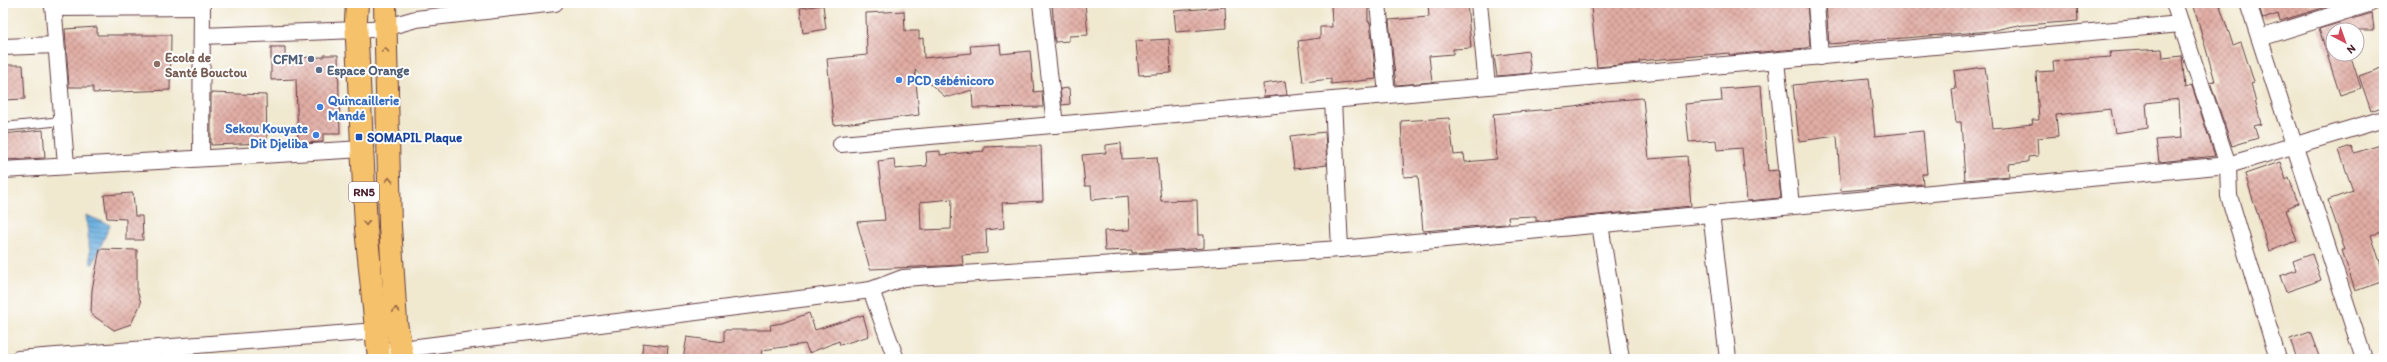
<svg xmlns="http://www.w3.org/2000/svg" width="2387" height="362" viewBox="0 0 2387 362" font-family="Itim,sans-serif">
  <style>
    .water { fill: url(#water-rules); stroke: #596684 }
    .building { fill: url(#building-cross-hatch); fill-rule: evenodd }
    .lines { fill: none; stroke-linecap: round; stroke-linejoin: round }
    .service-casing { stroke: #633d44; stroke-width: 10 }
    .minor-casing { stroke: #633d44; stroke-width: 18 }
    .trunk-casing { stroke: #633d44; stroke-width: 24 }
    .service { stroke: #fff; stroke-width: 8 }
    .minor { stroke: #fff; stroke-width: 16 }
    .trunk { stroke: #f5c16b; stroke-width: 22 }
    .oneway { stroke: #976848 }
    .service-dot { fill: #5c6f8a; stroke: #fff; stroke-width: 1.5 }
    .education-dot { fill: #8d6e63; stroke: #fff; stroke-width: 1.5 }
    .shop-dot { fill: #3f7fe0; stroke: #fff; stroke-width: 1.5 }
    .transit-dot { fill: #1a4fb4; stroke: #fff; stroke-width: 1.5 }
    .labels { text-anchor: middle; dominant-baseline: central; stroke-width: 4; stroke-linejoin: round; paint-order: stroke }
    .shield { fill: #fff; stroke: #80626b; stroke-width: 1 }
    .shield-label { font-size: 12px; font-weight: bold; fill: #4a1f2b }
    .education-label { font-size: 13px; font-weight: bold; fill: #785e54; stroke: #fff; text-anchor: start }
    .service-label { font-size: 13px; font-weight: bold; fill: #4e5e75; stroke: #fff; text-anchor: end }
    .shop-label { font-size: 13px; font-weight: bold; fill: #366cbe; stroke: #fff; text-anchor: start }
    .transit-label { font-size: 13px; font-weight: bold; fill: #164399; stroke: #fff; text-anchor: start }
  </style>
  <defs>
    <pattern id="water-rules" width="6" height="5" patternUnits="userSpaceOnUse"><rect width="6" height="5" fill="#68adde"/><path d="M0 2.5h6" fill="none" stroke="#588cb4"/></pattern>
    <pattern id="building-cross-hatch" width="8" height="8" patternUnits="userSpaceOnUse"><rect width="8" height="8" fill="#e1ada4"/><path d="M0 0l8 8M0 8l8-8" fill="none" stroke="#b88c86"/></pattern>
  </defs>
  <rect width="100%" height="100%" fill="#fff"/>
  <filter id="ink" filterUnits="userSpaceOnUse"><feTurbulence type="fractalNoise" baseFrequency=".025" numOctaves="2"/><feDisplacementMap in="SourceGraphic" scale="8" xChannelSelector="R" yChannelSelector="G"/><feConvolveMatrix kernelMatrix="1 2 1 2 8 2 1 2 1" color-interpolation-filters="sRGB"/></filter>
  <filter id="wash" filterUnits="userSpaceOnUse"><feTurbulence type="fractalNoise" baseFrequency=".012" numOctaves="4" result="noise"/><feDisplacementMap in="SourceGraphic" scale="16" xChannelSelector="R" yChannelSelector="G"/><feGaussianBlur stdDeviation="0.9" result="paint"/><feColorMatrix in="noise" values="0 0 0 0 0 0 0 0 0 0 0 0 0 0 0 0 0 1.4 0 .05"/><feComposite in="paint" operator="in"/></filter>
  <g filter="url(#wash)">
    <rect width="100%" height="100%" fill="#f0e8cf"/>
    <path class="water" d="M86 215 110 225 93 264H91Z"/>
    <g id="blocks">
      <g class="building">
        <path d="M1052 3H1085L1088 35 1069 36V41L1055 42Z"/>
        <path d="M1331 3H1368V22H1370L1376 79 1331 84V79L1303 82 1298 41 1320 38V27H1332Z"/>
        <path d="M1428 3H1467L1471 48 1453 49V54L1429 56 1432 82 1396 85 1389 20 1429 17Z"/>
        <path d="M1629 3H1807L1810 46 1806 48 1729 55V53L1639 61 1640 63 1597 67 1591 7Z"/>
        <path d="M1826 3H2077L2078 21 2013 26 1991 31 1829 44Z"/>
        <path d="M2193 3H2219L2233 45 2241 42 2254 82 2251 83 2261 124 2254 126 2258 138 2232 146 2210 82 2215 81Z"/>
        <path d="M2258 3H2339L2280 21 2278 14 2263 19Z"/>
        <path d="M823 5 826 29 803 33 800 8Z"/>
        <path d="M1225 7 1226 28 1176 32 1174 11Z"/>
        <path d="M904 11 905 31H919V39L923 38 924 58 971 53 970 46 1000 44 1001 54 1030 51 1034 92 1042 91 1043 107 973 108 972 90 949 97 944 96 915 70 919 115 834 125 827 59 867 55 866 13Z"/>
        <path d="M2372 13 2374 30H2333V54H2350L2361 88 2340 95 2319 29Z"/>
        <path d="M97 27V35H171L170 90 93 93V87H69L65 29Z"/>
        <path d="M1169 39 1171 73 1139 75 1136 41Z"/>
        <path d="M271 47H285V58L324 57V55H338L340 134H323V142L298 143 296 79 271 80Z"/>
        <path d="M2162 49 2163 58 2182 56 2185 88 2192 86 2215 156 2159 162 2156 140 2181 138 2179 99 2146 103 2148 128 2115 133 2111 109 2056 115 2058 136 2037 138 2038 156 2028 157V162L2008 164 2009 176 1965 180 1961 122H1956L1952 90 1956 89 1954 71 1985 67 1993 128 2033 124 2032 120H2039L2036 72 2054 71 2053 61 2111 57 2110 52Z"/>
        <path d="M1528 51 1531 73 1497 76 1494 56Z"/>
        <path d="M3 65H23L25 99 3 100Z"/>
        <path d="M2384 67V106L2371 111 2359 76Z"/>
        <path d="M1869 78 1875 136 1923 131 1927 174H1922L1923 184 1841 191 1837 136 1799 141 1793 85Z"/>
        <path d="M1285 81 1287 95 1264 97 1263 84Z"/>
        <path d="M1761 86 1768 171 1778 170 1781 198 1747 201 1742 148 1717 150 1716 140 1689 142 1685 104 1722 101 1721 89Z"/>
        <path d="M1069 88 1070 104 1062 105 1060 89Z"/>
        <path d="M211 93 266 95 267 143 211 145Z"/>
        <path d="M1643 98 1649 159 1687 156 1691 206 1536 221V216L1508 217 1509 223 1504 224 1423 231 1418 176 1404 177 1401 121 1449 118 1454 155 1464 154 1465 162 1497 159 1493 114 1575 107 1605 101Z"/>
        <path d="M43 130 45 158 3 160V134Z"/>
        <path d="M1325 132 1327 165 1294 169 1290 136Z"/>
        <path d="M1121 143 1122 159 1157 157 1161 201 1197 200 1198 235H1204V248L1132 253V250L1105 251 1104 231 1130 230 1128 196 1092 200 1091 186H1085L1082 155 1106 153V145Z"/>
        <path d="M2384 144V231L2371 235 2384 274V281L2355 291 2342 250H2345L2328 200 2353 191 2339 150 2351 146 2354 153Z"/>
        <path d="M1009 146H1041L1043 201 1002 203 1004 228 986 230 987 253 962 255 963 265 870 269 857 222 885 220 878 161 894 159 895 169 927 166 926 152 940 151V155L984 151V147ZM952 199 951 229 921 230 920 202Z"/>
        <path d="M2280 162 2286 180 2289 178 2298 203 2288 207 2289 209 2286 210 2297 241 2269 251 2245 174Z"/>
        <path d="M133 193 135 216H142L143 240H126V219L107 218 104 195Z"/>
        <path d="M100 249 137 250V290L141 303 131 324 114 330 91 314 92 290Z"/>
        <path d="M2312 254 2321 280 2286 292 2280 276 2296 270 2293 261Z"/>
        <path d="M809 313 815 330 863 315 869 336 840 345 839 341 809 353 805 344 762 350 761 356H708L707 359H683L687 337 724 342V330H771L770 325 782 323Z"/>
        <path d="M2310 332 2320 359H2297L2290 339Z"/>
        <path d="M643 343 668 346 667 359H641Z"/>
      </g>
    </g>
  </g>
  <g filter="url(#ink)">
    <use href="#blocks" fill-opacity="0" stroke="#633d44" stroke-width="1"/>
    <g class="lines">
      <g class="service-casing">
        <path id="service" d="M3 127 62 121"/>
      </g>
      <g class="minor-casing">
        <g id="minor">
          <path d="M53 3 66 165"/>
          <path d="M1041 3 1055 125"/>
          <path d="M1378 3 1387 95"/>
          <path d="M1479 3 1487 86"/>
          <path d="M1816 3 1820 57"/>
          <path d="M2174 3 2228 165 2229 196 2278 359"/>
          <path d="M2248 3 2364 359"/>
          <path d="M53 8 202 7"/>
          <path d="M202 36 357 30 384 28 416 19 555 3"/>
          <path d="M2260 38 2371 3"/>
          <path d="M3 47 56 45"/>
          <path d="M1776 61 1791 206"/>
          <path d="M1333 100 1340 249"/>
          <path d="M841 144 2181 24"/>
          <path d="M201 158 202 3"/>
          <path d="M3 170 363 149"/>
          <path d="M1711 213 1728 359"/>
          <path d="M1600 224 1621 359"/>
          <path d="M871 290 896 359"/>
          <path d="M378 352 871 290 903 278 1340 249 2228 165 2384 119"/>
          <path d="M18 359 376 331"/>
        </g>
      </g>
      <g class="trunk-casing">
        <g id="trunk">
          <path d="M357 3 356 20 366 228 379 359"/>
          <path d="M385 3 390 226 396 323 403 359"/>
        </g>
      </g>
      <use href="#service" class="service"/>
      <use href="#minor" class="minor"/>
      <use href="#trunk" class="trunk"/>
    </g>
    <defs><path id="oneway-chevron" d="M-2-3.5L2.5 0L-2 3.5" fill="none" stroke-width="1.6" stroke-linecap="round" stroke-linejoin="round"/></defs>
    <g class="oneway">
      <use href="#oneway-chevron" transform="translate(385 50) rotate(-91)"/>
      <use href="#oneway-chevron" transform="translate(389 180) rotate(-92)"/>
      <use href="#oneway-chevron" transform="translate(366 223) rotate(87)"/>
      <use href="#oneway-chevron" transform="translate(396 310) rotate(-93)"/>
    </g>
  </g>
  <g class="service-dot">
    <circle cx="311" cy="59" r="4"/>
    <circle cx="319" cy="70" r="4"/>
  </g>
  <circle class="education-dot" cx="157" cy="64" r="4"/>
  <g class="shop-dot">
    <circle cx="899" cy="80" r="4"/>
    <circle cx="320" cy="107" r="4"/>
    <circle cx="316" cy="135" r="4"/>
  </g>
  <rect class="transit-dot" x="355" y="133" width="8" height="8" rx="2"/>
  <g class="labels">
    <rect class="shield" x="349" y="182" width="30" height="20" rx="3"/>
    <g class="shield-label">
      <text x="364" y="192">RN5</text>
    </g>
    <g class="education-label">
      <text x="165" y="57">Ecole de<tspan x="165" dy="15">Santé Bouctou</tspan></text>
    </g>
    <g class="service-label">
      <text x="303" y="59">CFMI</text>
      <text x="327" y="70" text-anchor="start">Espace Orange</text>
    </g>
    <g class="shop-label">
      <text x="907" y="80">PCD sébénicoro</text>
      <text x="328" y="100">Quincaillerie<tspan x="328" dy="15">Mandé</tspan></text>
      <text x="308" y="128" text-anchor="end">Sekou Kouyate<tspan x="308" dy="15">Dit Djeliba</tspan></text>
    </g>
    <g class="transit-label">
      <text x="367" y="137">SOMAPIL Plaque</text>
    </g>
  </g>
  <rect width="2387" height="362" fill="none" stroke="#fff" stroke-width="16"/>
  <g transform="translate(2345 42) rotate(139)"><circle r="19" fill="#ffffff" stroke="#b7a5aa"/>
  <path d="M0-3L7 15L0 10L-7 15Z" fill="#d1495b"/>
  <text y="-6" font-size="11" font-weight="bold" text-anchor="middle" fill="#4a1f2b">N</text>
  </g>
</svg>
